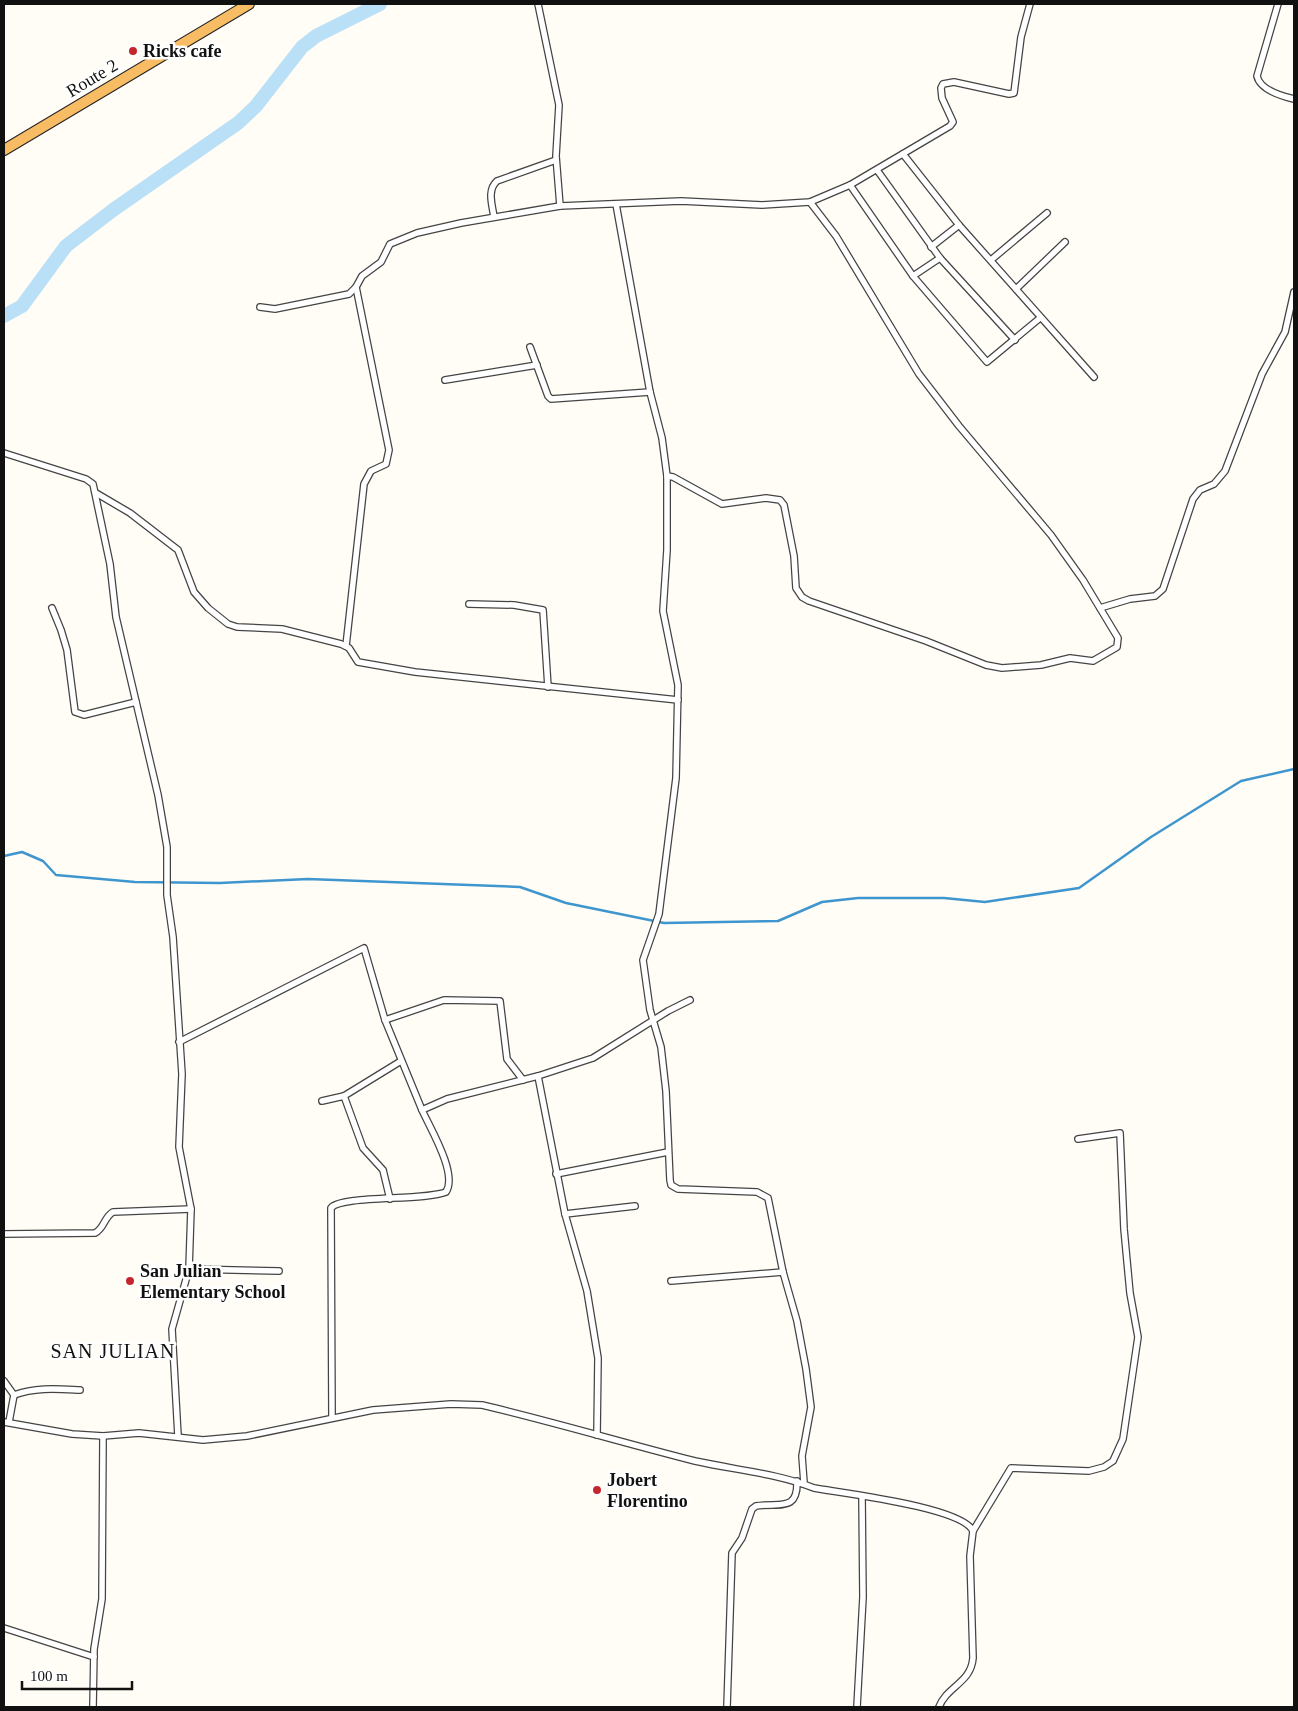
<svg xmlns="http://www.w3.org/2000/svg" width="1298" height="1711" viewBox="0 0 1298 1711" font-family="'Times New Roman',serif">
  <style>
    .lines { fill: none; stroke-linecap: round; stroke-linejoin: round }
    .stream { stroke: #3f96cf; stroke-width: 2.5 }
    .river { stroke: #b9e0f7; stroke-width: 14 }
    .minor-casing { stroke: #444; stroke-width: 8 }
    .trunk-casing { stroke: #222; stroke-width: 12 }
    .minor { stroke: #fff; stroke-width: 5.5 }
    .trunk { stroke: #f7bc64; stroke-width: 10 }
    .poi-dot { fill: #c4262e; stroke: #fff; stroke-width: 2 }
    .labels { text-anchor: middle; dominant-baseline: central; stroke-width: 5; stroke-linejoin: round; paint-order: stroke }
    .poi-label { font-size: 18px; font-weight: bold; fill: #111; stroke: #fff; text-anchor: start }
    .street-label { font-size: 18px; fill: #111; stroke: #fff }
    .quarter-label { font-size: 20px; letter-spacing: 1px; fill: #111; stroke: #fff }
  </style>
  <rect width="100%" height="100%" fill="#fffdf5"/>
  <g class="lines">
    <path class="stream" d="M4 856 22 852 43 861 56 875 135 882 220 883 308 879 520 887 566 903 664 923 778 921 822 902 858 898H944L985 902 1079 888 1151 837 1241 781 1294 769"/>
    <path class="river" d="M4 316 22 306 66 246 113 210 238 123 256 106 302 47 316 36 380 4"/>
    <g class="minor-casing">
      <g id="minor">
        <path d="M538 4 559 105 556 156 560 206"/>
        <path d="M1278 4 1257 76C1260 90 1281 96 1294 99"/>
        <path d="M903 154 959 225 1094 377"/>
        <path d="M877 170 940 258 1015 340"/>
        <path d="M850 185 913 276 987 362 1040 318"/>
        <path d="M616 204 650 392 662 438 667 476V550L663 611 678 685 676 778 659 914 643 960 650 1010 661 1047 666 1091 670 1180 671 1185 678 1189 757 1192 768 1198 783 1272 797 1321 806 1369 811 1407 802 1456 804 1483"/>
        <path d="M494 217C492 204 487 190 497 181L556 160"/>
        <path d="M931 247 959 225"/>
        <path d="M991 260 1047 213"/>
        <path d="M913 276 940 258"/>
        <path d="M1016 289 1065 242"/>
        <path d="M260 307 275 309 349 294 356 287"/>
        <path d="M530 347 548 396 551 399 650 392"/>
        <path d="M445 380 537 365"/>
        <path d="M4 453 86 479 93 484 110 564 116 617 158 795 167 847V895L173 937 182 1074 179 1147 191 1209 189 1269 172 1329 178 1436"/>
        <path d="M667 476 673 477 722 504 766 498 780 500 784 505 794 556 796 588 802 597 809 601 926 641 986 665 1002 668 1041 665 1070 658 1093 661 1117 647 1118 638 1083 580 1051 535 959 426 919 374 836 236 810 202"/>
        <path d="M96 493 130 513 178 550 194 592 208 608 228 624 237 627 282 629 341 644 349 648 358 662 415 672 678 700"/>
        <path d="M469 604 514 605 543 610 548 687"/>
        <path d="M52 608 61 630 67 650 75 712 84 715 136 702"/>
        <path d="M1100 608 1130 599 1155 596 1163 589 1193 499 1200 490 1214 484 1225 471 1262 374 1285 332 1294 292"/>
        <path d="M346 646 364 484 371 471 386 464 389 450 356 287 362 276 381 262 390 244 417 233 461 223 560 206 681 201 762 205 810 202 850 185 950 126 953 122 942 98 941 88 943 84 954 82 1009 94 1014 93 1021 37 1030 4"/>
        <path d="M385 1020 444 1000 500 1001 507 1059 523 1080"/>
        <path d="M179 1042 364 948 385 1020 422 1110"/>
        <path d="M344 1096 401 1061"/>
        <path d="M322 1101 344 1096 363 1148 383 1170 390 1199"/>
        <path d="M556 1174 668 1152"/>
        <path d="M565 1214 635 1206"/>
        <path d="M4 1234 95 1233C104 1229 104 1217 113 1212L191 1209"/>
        <path d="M189 1269 279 1271"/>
        <path d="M671 1281 783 1272"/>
        <path d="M4 1381 14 1395 9 1422"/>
        <path d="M14 1395C36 1387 58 1389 80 1390"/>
        <path d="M332 1417 331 1208C341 1195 424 1201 446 1192 458 1174 430 1128 422 1110L447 1099 538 1076"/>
        <path d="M4 1422 72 1434 103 1436 139 1433 203 1440 247 1436 373 1410 451 1404 482 1405C554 1422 624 1443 695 1461 735 1470 776 1473 814 1488 841 1493 962 1507 973 1531L970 1556 973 1658C971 1683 947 1686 939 1707"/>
        <path d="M597 1435 598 1358 587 1291 565 1214 538 1076 593 1058 668 1011 690 1000"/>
        <path d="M973 1531 1011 1468 1089 1471 1104 1467 1113 1461 1123 1439 1138 1337 1130 1293 1124 1229 1120 1133 1078 1139"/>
        <path d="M4 1628 94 1657"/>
        <path d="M93 1707 94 1649 102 1599 103 1436"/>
        <path d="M727 1707 732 1553 742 1538 752 1509 756 1506C778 1502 798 1513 797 1481"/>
        <path d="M857 1707 863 1597 862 1496"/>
      </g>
    </g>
    <g class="trunk-casing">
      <path id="trunk" d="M4 150 249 4"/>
    </g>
    <use href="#minor" class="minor"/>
    <use href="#trunk" class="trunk"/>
  </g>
  <g class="poi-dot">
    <circle cx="133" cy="51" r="5"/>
    <circle cx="130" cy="1281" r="5"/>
    <circle cx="597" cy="1490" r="5"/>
  </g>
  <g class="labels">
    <g class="poi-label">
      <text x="143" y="51">Ricks cafe</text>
      <text x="140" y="1271">San Julian<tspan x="140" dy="21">Elementary School</tspan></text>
      <text x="607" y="1480">Jobert<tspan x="607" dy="21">Florentino</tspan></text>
    </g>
    <g class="street-label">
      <text transform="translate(92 78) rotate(-31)">Route 2</text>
    </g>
    <g class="quarter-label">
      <text x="113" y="1351">SAN JULIAN</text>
    </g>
  </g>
  <rect width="1298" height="1711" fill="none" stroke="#111111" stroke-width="10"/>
  <path d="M22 1681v8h110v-8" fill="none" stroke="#111111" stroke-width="2.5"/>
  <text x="30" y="1681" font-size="15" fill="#111111" stroke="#ffffff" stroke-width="4" paint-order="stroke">100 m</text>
</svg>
